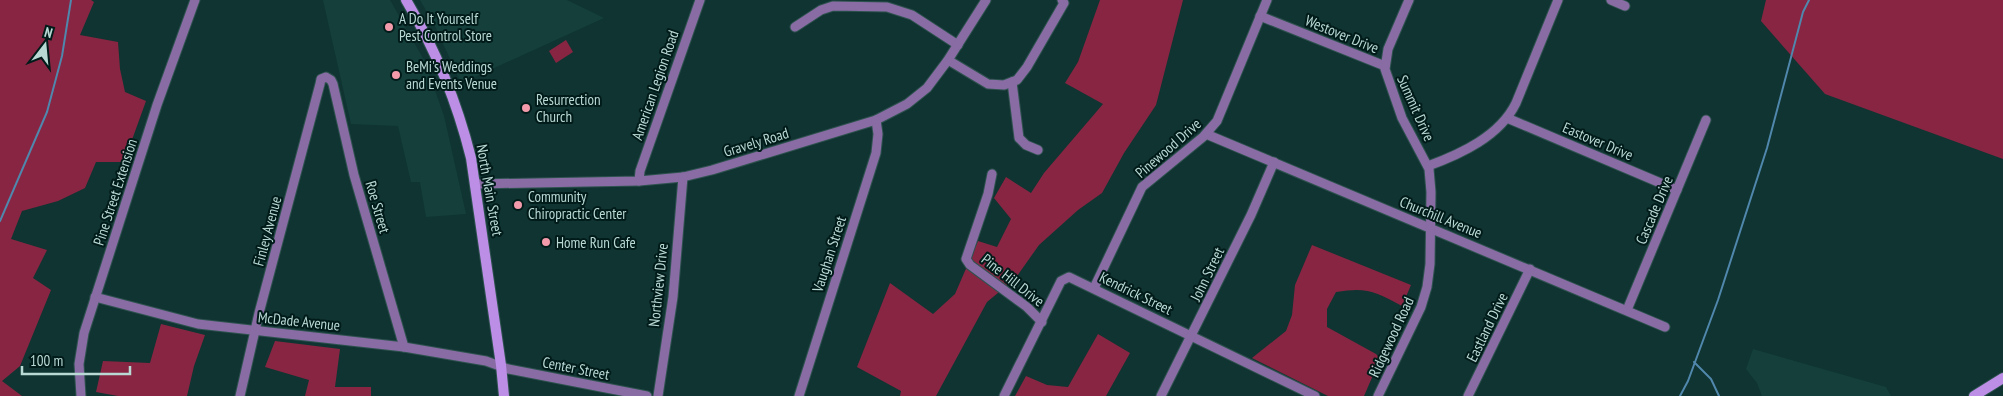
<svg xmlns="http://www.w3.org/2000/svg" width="2003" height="396" viewBox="0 0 2003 396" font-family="'PT Sans Narrow',sans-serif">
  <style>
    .built { fill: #143f3b }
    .green { fill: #882542 }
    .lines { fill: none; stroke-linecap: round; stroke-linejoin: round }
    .stream { stroke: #5087ac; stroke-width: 2 }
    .street-casing { stroke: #2e524f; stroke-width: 11 }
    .secondary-casing { stroke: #2e524f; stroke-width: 12 }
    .street { stroke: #886ca3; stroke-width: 9 }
    .secondary { stroke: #bc8ee6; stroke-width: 10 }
    .poi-dot { fill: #f39aab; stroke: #001b19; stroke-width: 2 }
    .labels { text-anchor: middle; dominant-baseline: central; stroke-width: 4; stroke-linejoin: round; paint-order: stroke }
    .poi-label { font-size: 15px; fill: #b9d9d5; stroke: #001b19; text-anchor: start }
    .street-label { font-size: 15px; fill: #b9d9d5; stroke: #001b19 }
  </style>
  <rect width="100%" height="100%" fill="#103431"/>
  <g class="built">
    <path d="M323 0H390L424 60 444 116 466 214 426 217 420 182H411L398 126 351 124Z"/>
    <path d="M420 0H567L604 18 461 83 435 26Z"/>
    <path d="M1753 349 1886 387 1891 396H1762L1757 383 1746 369Z"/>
  </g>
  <g class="green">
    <path d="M0 0H91L94 2 80 35 118 42 120 69 125 92 146 101 124 162H96L85 188 58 201 22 211 11 239 47 250 33 278 51 290 20 366 2 381 22 396H0Z"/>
    <path d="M1100 0H1183L1156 105 1124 153 1102 193 1078 210 1039 245 1015 279 987 302 936 396H900L901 391 857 367 890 283 933 314 955 294 978 241 997 247 1011 219 994 198 1006 177 1031 193 1044 173 1103 104 1065 83 1078 62Z"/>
    <path d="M1766 0H2003V159L1825 94 1761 21Z"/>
    <path d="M566 40 573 52 556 63 549 51Z"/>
    <path d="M1312 245 1411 285 1402 306C1375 291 1366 287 1336 292L1327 309V327L1376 354 1380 359 1364 396H1328L1252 358 1286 331 1292 315 1295 285Z"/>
    <path d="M161 324 205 335 194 366 187 396H118L96 392 103 361 150 363Z"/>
    <path d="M1098 334 1130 353 1106 396H1015L1026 376 1047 385 1068 387Z"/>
    <path d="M275 341 340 349 335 387H371V396H305L309 380 265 367Z"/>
  </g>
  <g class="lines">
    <g class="stream">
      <path d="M0 221 47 112 62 56 71 0"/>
      <path d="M1694 362 1711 379 1719 396"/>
      <path d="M1680 396 1688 381 1718 300 1767 148 1803 12 1809 0"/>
    </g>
    <g class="street-casing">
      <g id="street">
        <path d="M1611 0 1625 6"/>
        <path d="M1260 16 1385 66"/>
        <path d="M795 27 821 10 833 6 887 7 912 15 958 45"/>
        <path d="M948 60 988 84 1004 85 1017 80 1027 67 1064 3 1062 0"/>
        <path d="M1012 82 1019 138 1026 145 1038 150"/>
        <path d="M1507 118 1677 190"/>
        <path d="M1206 134 1665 327"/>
        <path d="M1428 166C1461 154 1500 136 1516 103L1558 0"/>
        <path d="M992 174 988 194 966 259 970 265 1027 307 1042 322"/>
        <path d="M639 181 640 171 700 0"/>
        <path d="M475 184 639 181 683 177 712 170 876 120 907 104 927 88 948 60 986 0"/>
        <path d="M1094 288 1142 187 1203 137 1217 121 1267 0"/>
        <path d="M95 297 198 324 404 347 486 361 508 369 647 396"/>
        <path d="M1627 310 1706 120"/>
        <path d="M81 396 79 364 84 333 157 105 195 0"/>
        <path d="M240 396 259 313 320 84 321 79 326 77 331 80 333 84 354 175 404 347"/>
        <path d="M658 396 673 297 683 177"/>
        <path d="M799 396 876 153 878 134 876 120"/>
        <path d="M1004 396 1061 281 1069 277 1315 396"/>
        <path d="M1161 396 1251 215 1274 162"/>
        <path d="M1378 396 1421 307 1427 287 1430 264 1431 192 1429 169 1402 118 1385 69 1388 49 1409 0"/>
        <path d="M1468 396 1530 269"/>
      </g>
    </g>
    <g class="secondary-casing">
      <g id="secondary">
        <path d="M406 0C436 50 457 102 471 158L501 365 504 396"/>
        <path d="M1974 396 2003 378"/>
      </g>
    </g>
    <use href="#street" class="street"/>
    <use href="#secondary" class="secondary"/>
  </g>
  <g class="poi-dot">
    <circle cx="389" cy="27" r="5"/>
    <circle cx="396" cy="75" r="5"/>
    <circle cx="526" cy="108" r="5"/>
    <circle cx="518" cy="205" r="5"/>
    <circle cx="546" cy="242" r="5"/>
  </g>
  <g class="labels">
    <g class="poi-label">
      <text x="399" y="18">A Do It Yourself<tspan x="399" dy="17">Pest Control Store</tspan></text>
      <text x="406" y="66">BeMi's Weddings<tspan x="406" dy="17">and Events Venue</tspan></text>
      <text x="536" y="99">Resurrection<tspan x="536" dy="17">Church</tspan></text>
      <text x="528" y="196">Community<tspan x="528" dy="17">Chiropractic Center</tspan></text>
      <text x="556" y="242">Home Run Cafe</text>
    </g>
    <g class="street-label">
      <text transform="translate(1342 34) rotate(22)">Westover Drive</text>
      <text transform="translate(655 85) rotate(-71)">American Legion Road</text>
      <text transform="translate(1416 108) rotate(66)">Summit Drive</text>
      <text transform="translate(1598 141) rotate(23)">Eastover Drive</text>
      <text transform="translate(756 142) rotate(-17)">Gravely Road</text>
      <text transform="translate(1168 148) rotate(-41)">Pinewood Drive</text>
      <text transform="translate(490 190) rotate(80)">North Main Street</text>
      <text transform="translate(115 192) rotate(-72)">Pine Street Extension</text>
      <text transform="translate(378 207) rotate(74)">Roe Street</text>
      <text transform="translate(1654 210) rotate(-67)">Cascade Drive</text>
      <text transform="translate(1441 217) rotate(22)">Churchill Avenue</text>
      <text transform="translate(267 231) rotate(-75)">Finley Avenue</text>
      <text transform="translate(829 254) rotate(-72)">Vaughan Street</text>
      <text transform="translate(1207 274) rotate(-64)">John Street</text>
      <text transform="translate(1013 280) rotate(38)">Pine Hill Drive</text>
      <text transform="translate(658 285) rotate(-84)">Northview Drive</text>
      <text transform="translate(1136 293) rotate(26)">Kendrick Street</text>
      <text transform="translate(299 321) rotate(6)">McDade Avenue</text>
      <text transform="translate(1487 327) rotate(-64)">Eastland Drive</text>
      <text transform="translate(1391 337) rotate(-65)">Ridgewood Road</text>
      <text transform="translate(576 368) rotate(11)">Center Street</text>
    </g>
  </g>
  <g transform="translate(45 45) rotate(16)" stroke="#001b19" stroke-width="4" paint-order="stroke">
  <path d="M0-4L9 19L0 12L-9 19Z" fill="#b9d9d5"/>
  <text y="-8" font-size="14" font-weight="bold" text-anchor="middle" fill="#b9d9d5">N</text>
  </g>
  <path d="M22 366v8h108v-8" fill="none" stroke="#b9d9d5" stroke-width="2.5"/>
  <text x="30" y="366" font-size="15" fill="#b9d9d5" stroke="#001b19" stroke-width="4" paint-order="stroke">100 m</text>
</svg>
